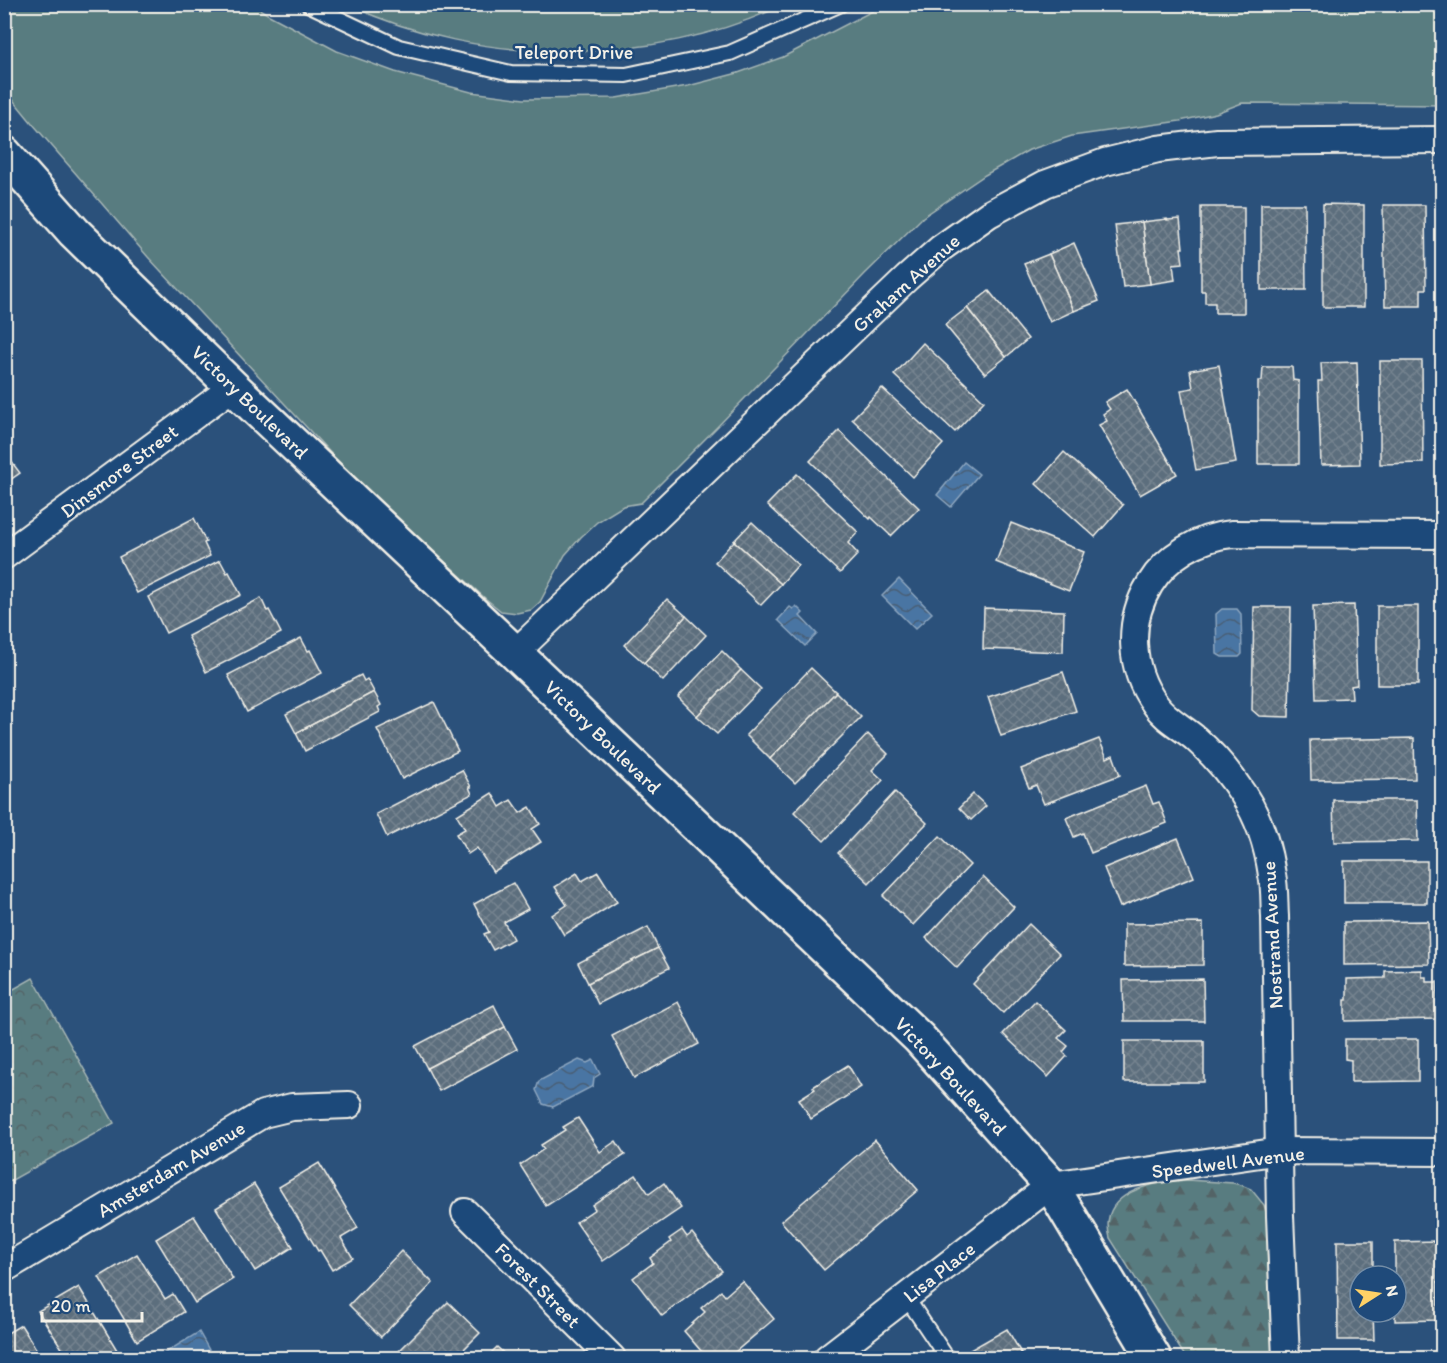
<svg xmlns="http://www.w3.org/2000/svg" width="1447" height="1363" viewBox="0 0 1447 1363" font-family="Itim,sans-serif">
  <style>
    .grass { fill: #597b80; stroke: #a6b6b4; stroke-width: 1.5 }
    .forest { fill: url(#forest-firs); stroke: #a6b6b4; stroke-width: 1.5 }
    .park { fill: url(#park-crowns); stroke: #a6b6b4; stroke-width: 1.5 }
    .water { fill: url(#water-waves); stroke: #8da6bf; stroke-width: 1.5 }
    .building { fill: url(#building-cross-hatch); stroke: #f4f1e8; stroke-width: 1.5 }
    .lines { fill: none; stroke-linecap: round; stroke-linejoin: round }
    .service-casing { stroke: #f4f1e8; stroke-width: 18 }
    .minor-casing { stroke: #f4f1e8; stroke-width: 30 }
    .secondary-casing { stroke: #f4f1e8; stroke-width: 38 }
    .service { stroke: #1f4a7a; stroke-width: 14 }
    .minor { stroke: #1f4a7a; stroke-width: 26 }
    .secondary { stroke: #1f4a7a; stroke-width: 33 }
    .labels { text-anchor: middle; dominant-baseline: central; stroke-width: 5; stroke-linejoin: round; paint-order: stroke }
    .street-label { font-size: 20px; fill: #f4f1e8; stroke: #1f4a7a }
  </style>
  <defs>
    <pattern id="forest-firs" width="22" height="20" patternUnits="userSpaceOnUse" patternTransform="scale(1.5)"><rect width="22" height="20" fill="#597b80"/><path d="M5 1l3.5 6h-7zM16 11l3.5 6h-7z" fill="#526466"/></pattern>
    <pattern id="park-crowns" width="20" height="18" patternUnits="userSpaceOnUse" patternTransform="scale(1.5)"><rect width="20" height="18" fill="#597b80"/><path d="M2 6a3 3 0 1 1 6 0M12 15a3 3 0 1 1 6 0" fill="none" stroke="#526466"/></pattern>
    <pattern id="water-waves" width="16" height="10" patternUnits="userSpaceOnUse" patternTransform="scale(1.5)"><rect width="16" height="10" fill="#4874a3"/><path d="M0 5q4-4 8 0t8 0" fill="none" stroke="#485e74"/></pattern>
    <pattern id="building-cross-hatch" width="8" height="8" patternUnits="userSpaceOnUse" patternTransform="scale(1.5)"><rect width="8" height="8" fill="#5c6e7d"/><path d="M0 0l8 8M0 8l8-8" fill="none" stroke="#74838f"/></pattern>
  </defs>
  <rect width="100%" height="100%" fill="#2b517b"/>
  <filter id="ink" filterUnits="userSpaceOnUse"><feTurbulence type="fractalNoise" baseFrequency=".0167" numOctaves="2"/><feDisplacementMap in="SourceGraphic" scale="12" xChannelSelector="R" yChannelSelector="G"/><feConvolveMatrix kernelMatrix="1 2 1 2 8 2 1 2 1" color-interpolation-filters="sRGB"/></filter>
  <g filter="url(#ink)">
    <g class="grass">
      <path d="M500 4 783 5C652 67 480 67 349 5H434L479 11Z"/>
      <path d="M4 5H253L269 15 337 51 395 72 471 92 524 99 616 98 688 86 738 73 783 57 884 5H1442V105L1242 103 1216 113 1180 121 1072 136 1029 150 985 175 923 217 865 274 718 426 641 503 623 506 597 522 581 537 565 555 540 602 531 610 517 613 501 611 486 599 401 522 350 474 148 257 32 123 5 90Z"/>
    </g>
    <path class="forest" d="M1187 1180 1233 1183 1241 1185 1251 1189 1264 1205 1270 1228 1272 1358H1186L1110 1238C1097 1191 1154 1182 1187 1180Z"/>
    <path class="park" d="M33 978 114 1123 5 1184V994Z"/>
    <g class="water">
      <path d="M964 462 979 474 951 507 937 495Z"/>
      <path d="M899 579 932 613 915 629 882 596Z"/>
      <path d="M796 606 803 613 800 616 817 634 805 646 778 620 790 607 793 609Z"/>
      <path d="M1222 609H1237L1241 614 1242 654 1239 657H1222L1217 654 1216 614Z"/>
      <path d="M579 1060 587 1063 593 1060 600 1074 594 1078 593 1086 553 1107 543 1104 536 1090 539 1081Z"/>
      <path d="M199 1332 209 1350 195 1358H165L163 1354Z"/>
    </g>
    <g class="building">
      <path d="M1261 204H1305L1306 290H1261Z"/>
      <path d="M1323 204 1364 205V307H1323Z"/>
      <path d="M1383 205H1425L1426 289H1421V306H1385Z"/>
      <path d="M1201 207H1244V313H1215V303H1205V291H1201Z"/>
      <path d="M1167 219V220L1180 219 1183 248H1181L1183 263 1173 264 1175 280 1150 284 1142 222Z"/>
      <path d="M1142 222 1150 284 1123 287 1115 225Z"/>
      <path d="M1074 243 1099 301 1074 311 1049 254Z"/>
      <path d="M1049 254 1074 311 1050 322 1024 264Z"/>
      <path d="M989 291 1028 339 1006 357 967 308Z"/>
      <path d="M967 308 1006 357 985 374 945 325Z"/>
      <path d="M923 343 984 401 955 432 894 375Z"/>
      <path d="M1380 361H1422L1423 463 1380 464Z"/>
      <path d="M1357 362 1360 464 1321 465 1318 381H1322L1321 363Z"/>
      <path d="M1219 365 1236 463 1196 470 1181 390 1193 388 1190 370Z"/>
      <path d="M1263 367H1292L1293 380 1299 381V464H1258V381H1262Z"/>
      <path d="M882 388 943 444 913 477 852 419Z"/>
      <path d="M1127 389 1177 474 1140 495 1099 425 1107 421 1103 414 1110 409 1105 402Z"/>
      <path d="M839 431 919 508 891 536 871 517 870 519 810 461Z"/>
      <path d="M4 452 20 473 4 484Z"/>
      <path d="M1064 452 1123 505 1095 537 1036 484Z"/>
      <path d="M797 474 858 532 848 543 858 554 840 573 767 505Z"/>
      <path d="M194 518 206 542 204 543 210 556 137 593 119 557Z"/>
      <path d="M752 522 798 565 781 584 734 541Z"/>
      <path d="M1011 523 1084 552 1069 591 996 562Z"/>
      <path d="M734 541 781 584 761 605 715 562Z"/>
      <path d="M220 560 227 573 229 572 241 595 166 633 148 597Z"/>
      <path d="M261 598 267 611 269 610 281 633 206 672 188 636Z"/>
      <path d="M667 599 686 616 644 663 624 645Z"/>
      <path d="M1354 605 1357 685 1351 686 1352 698 1316 699 1313 606Z"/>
      <rect x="1377" y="606" width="41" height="79"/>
      <path d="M1254 607H1291L1289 717 1259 716 1252 710Z"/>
      <path d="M984 608 1064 611 1063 652 983 649Z"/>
      <path d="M686 616 706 635 663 681 644 663Z"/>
      <path d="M301 638 308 651 310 650 322 673 247 712 228 675Z"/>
      <path d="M722 651 741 670 697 716 678 697Z"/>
      <path d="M811 668 836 692 770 759 746 735Z"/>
      <path d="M741 670 761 689 717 734 697 716Z"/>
      <path d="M1063 672 1076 711 1001 736 988 697Z"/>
      <path d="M361 675 364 681 367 679 374 692 296 733 286 714Z"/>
      <path d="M374 692 381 705 378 707 380 712 305 751 296 733Z"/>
      <path d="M836 692 861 717 795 783 770 759Z"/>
      <path d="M434 702 458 751 402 779 377 729Z"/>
      <path d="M868 734 888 754 872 770 883 780 824 841 794 812Z"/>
      <path d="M1414 738 1415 779 1311 780 1310 740Z"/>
      <path d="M1099 739 1107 758 1113 755 1120 775 1044 804 1036 785 1029 788 1021 769Z"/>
      <path d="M462 770 471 787H469L472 794 387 837 376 814Z"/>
      <path d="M1146 786 1153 804 1159 802 1167 823 1091 853 1083 833 1074 837 1066 818Z"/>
      <path d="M895 792 927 823 869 883 838 853Z"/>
      <path d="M492 793 500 807 511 800 520 813 530 807 540 824 532 829 541 842 493 872 477 848 468 854 456 834 465 829 457 815Z"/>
      <path d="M973 794 986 806 971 820 959 808Z"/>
      <path d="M1333 800H1417L1418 841 1334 842Z"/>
      <path d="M940 836 970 865 913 925 883 896Z"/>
      <path d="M1178 838 1194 877 1120 907 1104 868Z"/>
      <rect x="1344" y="861" width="83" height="42"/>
      <path d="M598 872 617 902 564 935 552 915 567 905 555 887 577 873 582 881Z"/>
      <path d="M983 877 1014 907 957 968 926 938Z"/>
      <path d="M513 883 528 909 504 922 513 939 493 950 484 934 489 932 474 904Z"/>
      <path d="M1428 921 1429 964 1344 965V922Z"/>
      <path d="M1203 923V965L1124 966V924Z"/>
      <path d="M1029 924 1060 954 1003 1013 973 984Z"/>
      <path d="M648 927 658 948 588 983 578 963Z"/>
      <path d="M658 948 669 968 598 1004 588 983Z"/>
      <path d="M1422 970V977H1426V982H1437L1438 1019 1345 1021V1000H1347V979L1385 978V971Z"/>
      <path d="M1203 979 1204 1021H1124L1123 980Z"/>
      <path d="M1035 1001 1066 1030 1058 1038 1068 1046 1063 1052 1067 1056 1048 1077 1003 1034Z"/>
      <path d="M678 1002 699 1044 634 1078 612 1036Z"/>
      <path d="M494 1005 505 1027 427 1068 415 1046Z"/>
      <path d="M505 1027 517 1049 439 1091 427 1068Z"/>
      <path d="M1345 1039H1418V1081L1351 1082V1060L1345 1059Z"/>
      <rect x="1124" y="1041" width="80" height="41"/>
      <path d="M848 1065 861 1087 811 1119 799 1099 815 1089 813 1087Z"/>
      <path d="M578 1118 600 1152 616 1141 625 1155 546 1206 520 1165 544 1149 541 1145 565 1130 563 1127Z"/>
      <path d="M875 1140 918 1190 824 1270 781 1221Z"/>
      <path d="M319 1163 358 1228 341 1238 353 1258 332 1270 320 1250 318 1251 279 1187Z"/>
      <path d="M636 1175 649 1194 664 1183 681 1208 603 1261 576 1222 595 1209 592 1205Z"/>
      <path d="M254 1184 293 1247 255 1271 216 1208Z"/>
      <path d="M194 1216 233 1279 195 1303 156 1239Z"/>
      <path d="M682 1230 687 1237 692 1233 722 1271 662 1316 633 1278 653 1263 650 1258 671 1242 669 1239Z"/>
      <path d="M1337 1241H1373V1276H1360V1312H1373L1374 1340H1338Z"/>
      <path d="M1437 1241 1438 1320 1395 1321 1396 1276H1395V1242Z"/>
      <path d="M401 1251 433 1283 381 1337 349 1305Z"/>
      <path d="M137 1254 165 1299 173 1294 184 1312 137 1341 99 1277Z"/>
      <path d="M742 1281 774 1319 728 1358H707L684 1331 705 1312 701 1308 721 1291 725 1296Z"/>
      <path d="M79 1287 117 1350 103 1358H68L38 1311Z"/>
      <path d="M448 1302 480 1333 455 1358H398L395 1355Z"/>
      <path d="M21 1325 42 1358H4V1335Z"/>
      <path d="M1007 1329 1024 1358H965L963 1354Z"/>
      <path d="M497 1347 509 1358H486Z"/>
    </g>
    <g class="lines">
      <g class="service-casing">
        <g id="service">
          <path d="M308 4 399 47 511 73 626 75 730 53 841 4"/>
          <path d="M906 1297 947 1358"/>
        </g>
      </g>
      <g class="minor-casing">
        <g id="minor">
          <path d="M4 556 233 387"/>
          <path d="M515 653 907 278 941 248 989 214 1045 184 1105 162 1158 149 1217 142 1442 140"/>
          <path d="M465 1212 612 1358"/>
          <path d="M4 1269 263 1114 292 1107 349 1105"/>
          <path d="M827 1358 1051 1185 1280 1151 1442 1152"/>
          <path d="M1286 1358 1280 1216 1275 916C1274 903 1275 888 1272 875 1268 847 1259 818 1243 794 1230 774 1214 755 1196 739 1182 727 1165 719 1155 704 1129 668 1127 621 1150 584 1167 556 1199 537 1232 534L1442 535"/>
        </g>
      </g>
      <g class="secondary-casing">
        <path id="secondary" d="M4 153 74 232 233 387 515 653 919 1038 1051 1185 1154 1358"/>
      </g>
      <use href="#service" class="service"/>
      <use href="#minor" class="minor"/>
      <use href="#secondary" class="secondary"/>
    </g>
  </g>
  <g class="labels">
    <g class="street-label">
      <text x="574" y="52">Teleport Drive</text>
      <text transform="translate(906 283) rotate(-42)">Graham Avenue</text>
      <text transform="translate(250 402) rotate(44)">Victory Boulevard</text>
      <text transform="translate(119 471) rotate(-37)">Dinsmore Street</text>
      <text transform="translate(603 737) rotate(44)">Victory Boulevard</text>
      <text transform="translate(1272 935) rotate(-93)">Nostrand Avenue</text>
      <text transform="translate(951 1076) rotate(47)">Victory Boulevard</text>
      <text transform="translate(1228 1162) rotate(-7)">Speedwell Avenue</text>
      <text transform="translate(171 1169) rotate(-31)">Amsterdam Avenue</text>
      <text transform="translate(939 1272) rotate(-38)">Lisa Place</text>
      <text transform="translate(538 1285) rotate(45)">Forest Street</text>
    </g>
  </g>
  <rect width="1447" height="1363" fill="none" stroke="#1f4a7a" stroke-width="24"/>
  <rect x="12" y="12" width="1423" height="1339" fill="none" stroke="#f4f1e8" stroke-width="2" filter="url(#ink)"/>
  <g transform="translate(1378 1294) rotate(78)"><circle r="28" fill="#1f4a7a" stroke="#748da6" stroke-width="1.5"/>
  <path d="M0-4.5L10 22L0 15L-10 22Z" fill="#ffd166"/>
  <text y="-9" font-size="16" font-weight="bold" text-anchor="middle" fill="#f4f1e8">N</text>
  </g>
  <path d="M42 1312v9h100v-9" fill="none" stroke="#f4f1e8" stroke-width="3"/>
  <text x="51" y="1312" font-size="18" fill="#f4f1e8" stroke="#1f4a7a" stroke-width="4.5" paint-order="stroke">20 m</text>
</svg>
